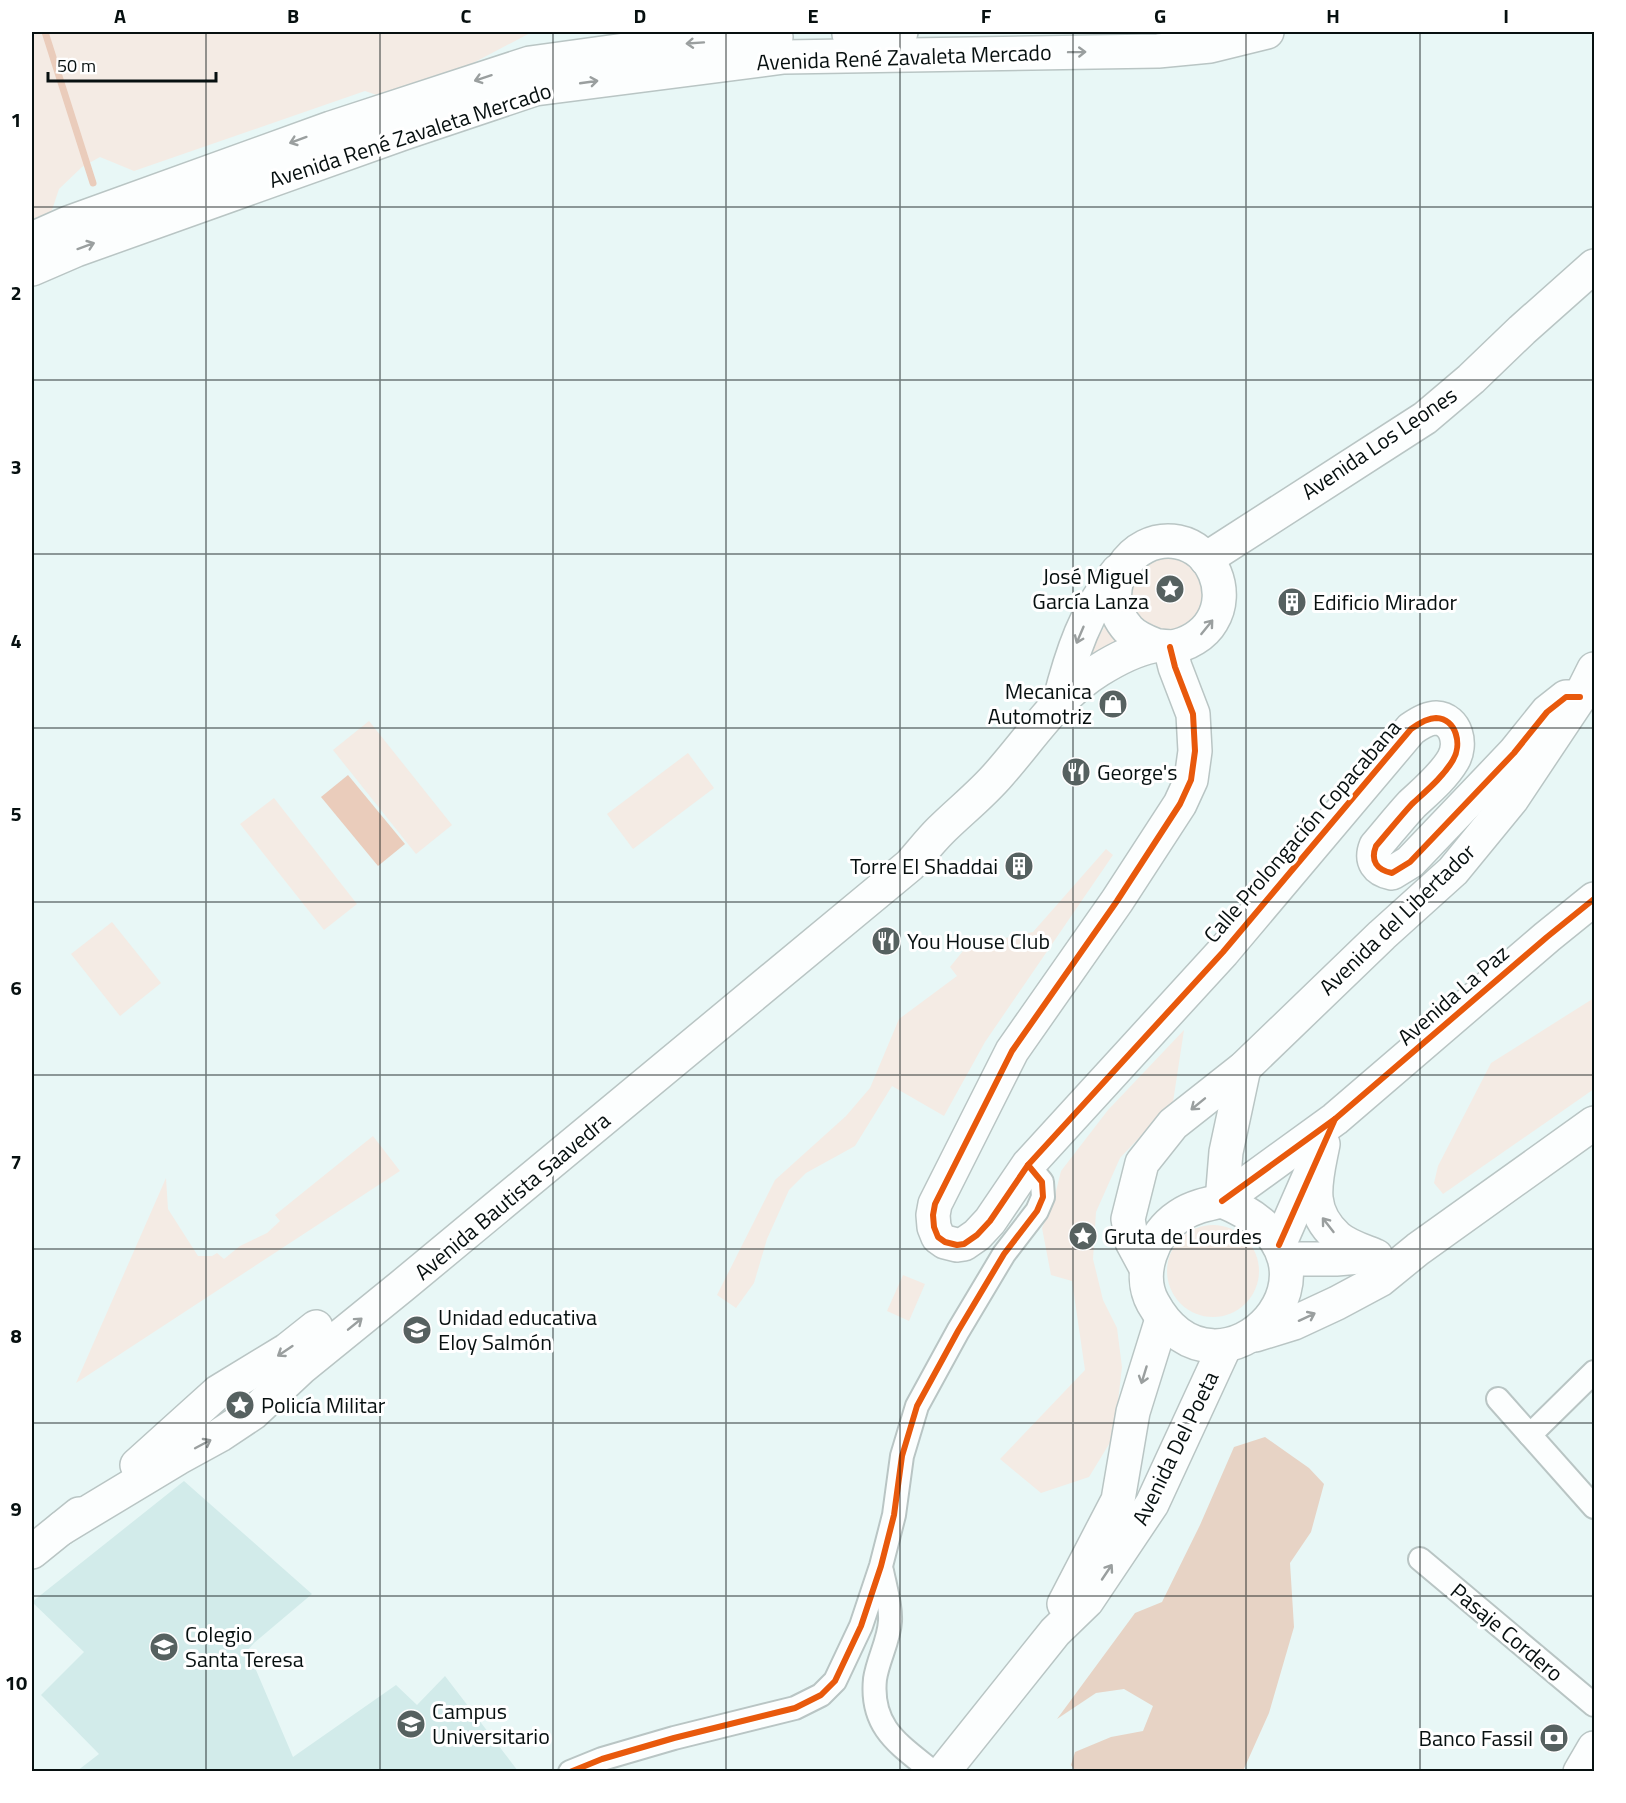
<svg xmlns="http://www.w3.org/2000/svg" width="1626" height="1803" viewBox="0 0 1626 1803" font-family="'Titillium Web',sans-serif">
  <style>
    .built { fill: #d2ebea }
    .green { fill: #f4ebe4 }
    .forest { fill: #e7d3c5 }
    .water { fill: #eaccbb }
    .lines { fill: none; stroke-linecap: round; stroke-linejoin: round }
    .stream { stroke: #eaccbb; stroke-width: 7 }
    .street-casing { stroke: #b9c5c4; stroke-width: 26 }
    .secondary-casing { stroke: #b9c5c4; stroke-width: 36 }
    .primary-casing { stroke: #b9c5c4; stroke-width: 36 }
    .street { stroke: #fcfefe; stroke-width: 22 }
    .secondary { stroke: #fcfefe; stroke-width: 33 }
    .primary { stroke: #fcfefe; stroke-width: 33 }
    .cycleway-casing { stroke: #fff; stroke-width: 10 }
    .cycleway { stroke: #e8590c; stroke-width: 6 }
    .oneway { stroke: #9a9f9f }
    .grid { fill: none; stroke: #071010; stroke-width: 1.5; stroke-opacity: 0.55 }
    .labels { text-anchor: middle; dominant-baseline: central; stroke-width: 6; stroke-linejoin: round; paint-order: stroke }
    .street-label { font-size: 22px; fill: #071010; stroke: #fff }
    .poi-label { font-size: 22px; fill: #071010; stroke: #fff; text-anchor: start }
    .neatline { fill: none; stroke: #071010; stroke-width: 2 }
    .grid-label { font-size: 20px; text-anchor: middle; font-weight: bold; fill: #071010 }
  </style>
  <rect width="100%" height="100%" fill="#e8f7f6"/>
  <path class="built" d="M184 1481 312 1594 254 1643 246 1652 261 1664 256 1670 293 1757 396 1685 417 1705 445 1676 518 1771H77L99 1754 41 1695 84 1652 32 1602Z"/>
  <g class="green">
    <path d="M32 32H532L441 80 391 100 365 91 134 171 100 157 82 167 59 189 50 216 32 224Z"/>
    <path d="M1154 555 1180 557 1200 574 1205 599 1194 623 1170 635 1133 620 1127 582Z"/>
    <path d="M1109 619 1128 645 1082 665Z"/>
    <path d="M369 721 452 825 416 854 333 750Z"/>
    <path d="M688 753 714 788 633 849 607 814Z"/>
    <path d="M274 798 357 904 324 930 240 824Z"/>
    <path d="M1106 849 1113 855 985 1042 944 1116 892 1086 855 1146 806 1173 789 1190 767 1239 754 1283 736 1308 717 1295 775 1180 846 1116 870 1088 899 1019 957 976 950 967 967 946 1033 932Z"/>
    <path d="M112 922 161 983 120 1016 71 954Z"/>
    <path d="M1594 998V1089L1443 1194 1434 1183 1438 1166 1491 1063Z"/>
    <path d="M1184 1030 1173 1102 1120 1158 1096 1212 1093 1259 1103 1300 1117 1328 1122 1367 1114 1436 1089 1477 1041 1493 1000 1459 1085 1370 1072 1281 1051 1275 1042 1228 1054 1199 1061 1171 1108 1110Z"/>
    <path d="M373 1136 400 1171 76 1383 166 1178 168 1209 198 1256H212L217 1253 224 1259 240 1246 267 1233 280 1221 275 1215Z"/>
    <circle cx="1213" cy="1271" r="46"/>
    <path d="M903 1275 925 1284 909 1321 887 1311Z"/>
  </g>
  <path class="forest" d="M1265 1437 1309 1468 1324 1484 1311 1532 1290 1563 1294 1627 1269 1713 1243 1771H1075L1071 1765 1075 1752 1111 1737 1143 1731 1153 1706 1124 1689 1096 1693 1057 1719 1135 1613 1162 1602 1200 1525 1234 1447Z"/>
  <path class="water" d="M348 775 405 844 378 866 321 797Z"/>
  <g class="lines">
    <path class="stream" d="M45 32 93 183"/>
    <g class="street-casing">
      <g id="street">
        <path d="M1498 1399 1594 1507"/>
        <path d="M1530 1435 1594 1372"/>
        <path d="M1420 1559 1594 1705"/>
        <path d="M882 1571C885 1586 891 1605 890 1621 889 1641 878 1659 875 1679 870 1728 900 1745 933 1772"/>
        <path d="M570 1772 602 1759 674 1738 795 1708 821 1695 835 1681 861 1626 881 1566 894 1515 902 1456 917 1406 958 1331 1004 1254 1037 1211 1043 1197 1042 1182 1028 1165"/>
      </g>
    </g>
    <g class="secondary-casing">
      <g id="secondary">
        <path d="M849 34 901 32"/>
        <path d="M32 239 68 223 331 128 530 63 661 45 776 37"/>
        <path d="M32 269 76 250 404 133 535 89 784 57 1158 51 1210 46 1267 32"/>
        <path d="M1206 559 1425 418 1471 379 1522 330 1594 266"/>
        <path d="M1170 647 1175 667 1193 714 1195 751 1191 780 1180 804 1117 901 1012 1051 935 1204 933 1215 934 1227 938 1237 945 1242 957 1245 964 1244 977 1235 990 1221 1028 1165 1223 952 1411 729C1418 724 1427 718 1436 718 1457 719 1462 745 1453 760 1443 777 1426 791 1412 804 1400 817 1388 832 1376 846 1370 861 1377 870 1392 873L1410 862 1514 753 1547 712 1566 697H1580"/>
        <path d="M1059 703C1071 655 1086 609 1118 571"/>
        <path d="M1222 1201 1335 1119 1547 937 1594 899"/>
        <path d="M1279 1245 1318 1156"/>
        <path d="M137 1465 218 1392 287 1350 316 1327"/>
        <path d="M62 1528 178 1458 220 1435 253 1413 301 1368 402 1286 910 865C920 854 929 842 940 831 959 812 981 795 999 774 1031 738 1057 696 1099 670 1115 660 1134 650 1153 646 1159 645 1165 647 1171 647 1187 645 1204 635 1212 621 1230 592 1213 549 1178 542 1130 533 1094 592 1128 629 1135 637 1145 641 1155 645"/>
        <path d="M32 1552 79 1514"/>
        <path d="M1064 1604 1118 1500 1133 1412 1162 1319"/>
        <path d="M943 1772 1055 1632 1087 1601 1152 1504 1225 1346"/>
      </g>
    </g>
    <g class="primary-casing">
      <g id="primary">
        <path d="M1323 1144C1316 1180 1306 1209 1337 1237 1347 1246 1364 1251 1376 1256"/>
        <path d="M1222 1201C1374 1262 1218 1422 1153 1303 1137 1274 1152 1234 1179 1216 1192 1207 1207 1204 1222 1201Z"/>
        <path d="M1222 1201 1226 1152 1244 1068"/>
        <path d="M1286 1259H1336L1372 1256"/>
        <path d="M1145 1266 1132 1242 1128 1219 1142 1163 1173 1124 1244 1068 1382 935 1453 871 1512 799 1580 697 1594 669"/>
        <path d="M1255 1335 1294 1323 1337 1303 1380 1280 1418 1249 1594 1123"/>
        <path d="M1580 1772 1594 1748"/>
      </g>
    </g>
    <use href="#street" class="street"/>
    <use href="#secondary" class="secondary"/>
    <use href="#primary" class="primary"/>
    <g class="cycleway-casing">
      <g id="cycleway">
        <path d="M1170 647 1175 667 1193 714 1195 751 1191 780 1180 804 1117 901 1012 1051 935 1204 933 1215 934 1227 938 1237 945 1242 957 1245 964 1244 977 1235 990 1221 1028 1165 1223 952 1411 729C1418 724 1427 718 1436 718 1457 719 1462 745 1453 760 1443 777 1426 791 1412 804 1400 817 1388 832 1376 846 1370 861 1377 870 1392 873L1410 862 1514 753 1547 712 1566 697H1580"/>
        <path d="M1222 1201 1335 1119 1547 937 1594 899"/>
        <path d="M1279 1245 1335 1119"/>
        <path d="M570 1772 602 1759 674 1738 795 1708 821 1695 835 1681 861 1626 881 1566 894 1515 902 1456 917 1406 958 1331 1004 1254 1037 1211 1043 1197 1042 1182 1028 1165"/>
      </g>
    </g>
    <use href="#cycleway" class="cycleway"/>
  </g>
  <defs><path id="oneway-shaft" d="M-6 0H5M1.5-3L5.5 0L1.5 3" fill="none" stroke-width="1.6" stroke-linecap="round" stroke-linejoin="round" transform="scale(1.5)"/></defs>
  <g class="oneway">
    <use href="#oneway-shaft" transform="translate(695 43) rotate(176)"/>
    <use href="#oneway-shaft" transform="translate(1077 52) rotate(-1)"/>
    <use href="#oneway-shaft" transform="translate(483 78) rotate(162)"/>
    <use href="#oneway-shaft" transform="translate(589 82) rotate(-8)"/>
    <use href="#oneway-shaft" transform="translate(298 140) rotate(160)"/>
    <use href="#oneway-shaft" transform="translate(86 246) rotate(-20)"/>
    <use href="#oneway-shaft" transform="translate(1207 627) rotate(-51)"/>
    <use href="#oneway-shaft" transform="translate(1080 635) rotate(113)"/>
    <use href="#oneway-shaft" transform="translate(1198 1104) rotate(141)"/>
    <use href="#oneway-shaft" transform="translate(1328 1225) rotate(-128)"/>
    <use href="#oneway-shaft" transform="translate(1307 1317) rotate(-25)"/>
    <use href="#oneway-shaft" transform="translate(355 1324) rotate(-39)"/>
    <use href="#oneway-shaft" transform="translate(285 1351) rotate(146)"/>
    <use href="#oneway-shaft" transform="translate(1144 1375) rotate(107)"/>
    <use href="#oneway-shaft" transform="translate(203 1444) rotate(-28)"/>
    <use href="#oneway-shaft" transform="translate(1107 1572) rotate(-56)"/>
  </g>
  <path class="grid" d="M206 32V1772M380 32V1772M553 32V1772M726 32V1772M900 32V1772M1073 32V1772M1246 32V1772M1420 32V1772M32 207H1594M32 380H1594M32 554H1594M32 728H1594M32 902H1594M32 1075H1594M32 1249H1594M32 1423H1594M32 1596H1594"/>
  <defs>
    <g id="sight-disc" transform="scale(1.5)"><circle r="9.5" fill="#566160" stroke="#fff"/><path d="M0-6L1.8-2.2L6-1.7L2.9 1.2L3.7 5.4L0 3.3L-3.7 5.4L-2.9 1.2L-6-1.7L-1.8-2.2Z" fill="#fff"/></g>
    <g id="building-disc" transform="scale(1.5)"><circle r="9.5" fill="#566160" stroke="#fff"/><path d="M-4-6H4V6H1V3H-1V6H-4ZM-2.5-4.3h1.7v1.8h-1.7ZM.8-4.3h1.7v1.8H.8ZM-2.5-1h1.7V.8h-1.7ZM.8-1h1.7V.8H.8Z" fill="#fff"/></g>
    <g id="shop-disc" transform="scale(1.5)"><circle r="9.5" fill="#566160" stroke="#fff"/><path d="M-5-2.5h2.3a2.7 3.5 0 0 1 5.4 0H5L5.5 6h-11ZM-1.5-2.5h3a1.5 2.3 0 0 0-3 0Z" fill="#fff"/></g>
    <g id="restaurant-disc" transform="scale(1.5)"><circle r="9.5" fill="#566160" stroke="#fff"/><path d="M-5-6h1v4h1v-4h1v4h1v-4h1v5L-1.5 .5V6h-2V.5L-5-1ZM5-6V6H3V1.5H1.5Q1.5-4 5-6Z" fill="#fff"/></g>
    <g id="school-disc" transform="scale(1.5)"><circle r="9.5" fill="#566160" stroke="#fff"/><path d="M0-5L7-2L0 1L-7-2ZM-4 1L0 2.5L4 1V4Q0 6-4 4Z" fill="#fff"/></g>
    <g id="university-disc" transform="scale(1.5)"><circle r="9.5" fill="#566160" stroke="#fff"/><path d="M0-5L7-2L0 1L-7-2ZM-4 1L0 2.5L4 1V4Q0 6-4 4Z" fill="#fff"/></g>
    <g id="bank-disc" transform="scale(1.5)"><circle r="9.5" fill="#566160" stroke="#fff"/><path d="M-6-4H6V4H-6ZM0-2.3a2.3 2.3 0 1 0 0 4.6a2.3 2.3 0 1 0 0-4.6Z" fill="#fff"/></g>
  </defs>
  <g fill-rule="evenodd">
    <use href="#sight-disc" x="1170" y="589"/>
    <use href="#building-disc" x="1292" y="602"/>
    <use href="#shop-disc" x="1113" y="704"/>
    <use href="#restaurant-disc" x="1076" y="772"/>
    <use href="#building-disc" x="1019" y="866"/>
    <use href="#restaurant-disc" x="886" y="941"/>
    <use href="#sight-disc" x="1083" y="1236"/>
    <use href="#school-disc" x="417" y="1330"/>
    <use href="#sight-disc" x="240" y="1405"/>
    <use href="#school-disc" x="164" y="1647"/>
    <use href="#university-disc" x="411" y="1724"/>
    <use href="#bank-disc" x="1554" y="1738"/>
  </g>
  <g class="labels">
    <g class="street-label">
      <text transform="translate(904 57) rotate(-2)">Avenida René Zavaleta Mercado</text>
      <text transform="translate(410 135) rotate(-18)">Avenida René Zavaleta Mercado</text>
      <text transform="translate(1379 443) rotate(-34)">Avenida Los Leones</text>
      <text transform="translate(1302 831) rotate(-49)">Calle Prolongación Copacabana</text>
      <text transform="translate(1397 919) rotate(-44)">Avenida del Libertador</text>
      <text transform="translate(1453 995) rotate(-41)">Avenida La Paz</text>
      <text transform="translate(512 1196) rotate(-40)">Avenida Bautista Saavedra</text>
      <text transform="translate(1175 1448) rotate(-64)">Avenida Del Poeta</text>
      <text transform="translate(1507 1632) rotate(40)">Pasaje Cordero</text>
    </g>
    <g class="poi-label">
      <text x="1149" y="576" text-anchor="end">José Miguel<tspan x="1149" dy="25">García Lanza</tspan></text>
      <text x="1313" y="602">Edificio Mirador</text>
      <text x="1092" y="691" text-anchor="end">Mecanica<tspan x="1092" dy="25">Automotriz</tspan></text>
      <text x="1097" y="772">George's</text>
      <text x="998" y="866" text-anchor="end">Torre El Shaddai</text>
      <text x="907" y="941">You House Club</text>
      <text x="1104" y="1236">Gruta de Lourdes</text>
      <text x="438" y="1317">Unidad educativa<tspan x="438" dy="25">Eloy Salmón</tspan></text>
      <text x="261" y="1405">Policía Militar</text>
      <text x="185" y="1634">Colegio<tspan x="185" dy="25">Santa Teresa</tspan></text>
      <text x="432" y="1711">Campus<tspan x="432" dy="25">Universitario</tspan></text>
      <text x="1533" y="1738" text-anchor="end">Banco Fassil</text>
    </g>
  </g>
  <rect width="1626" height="1803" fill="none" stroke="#ffffff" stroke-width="66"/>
  <path d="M48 72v9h168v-9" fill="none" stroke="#071010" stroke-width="3"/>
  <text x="57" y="72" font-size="18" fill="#071010" stroke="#ffffff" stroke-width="4.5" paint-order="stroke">50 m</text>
  <rect x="33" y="33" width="1560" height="1737" class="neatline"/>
  <g class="grid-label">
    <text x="120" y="23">A</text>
    <text x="293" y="23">B</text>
    <text x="466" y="23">C</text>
    <text x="640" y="23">D</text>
    <text x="813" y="23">E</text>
    <text x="986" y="23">F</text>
    <text x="1160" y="23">G</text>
    <text x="1333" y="23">H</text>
    <text x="1506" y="23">I</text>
    <text x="16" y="127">1</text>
    <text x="16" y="300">2</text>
    <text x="16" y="474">3</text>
    <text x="16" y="648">4</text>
    <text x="16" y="821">5</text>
    <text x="16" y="995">6</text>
    <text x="16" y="1169">7</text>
    <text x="16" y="1343">8</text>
    <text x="16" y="1516">9</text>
    <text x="16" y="1690">10</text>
  </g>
</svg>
